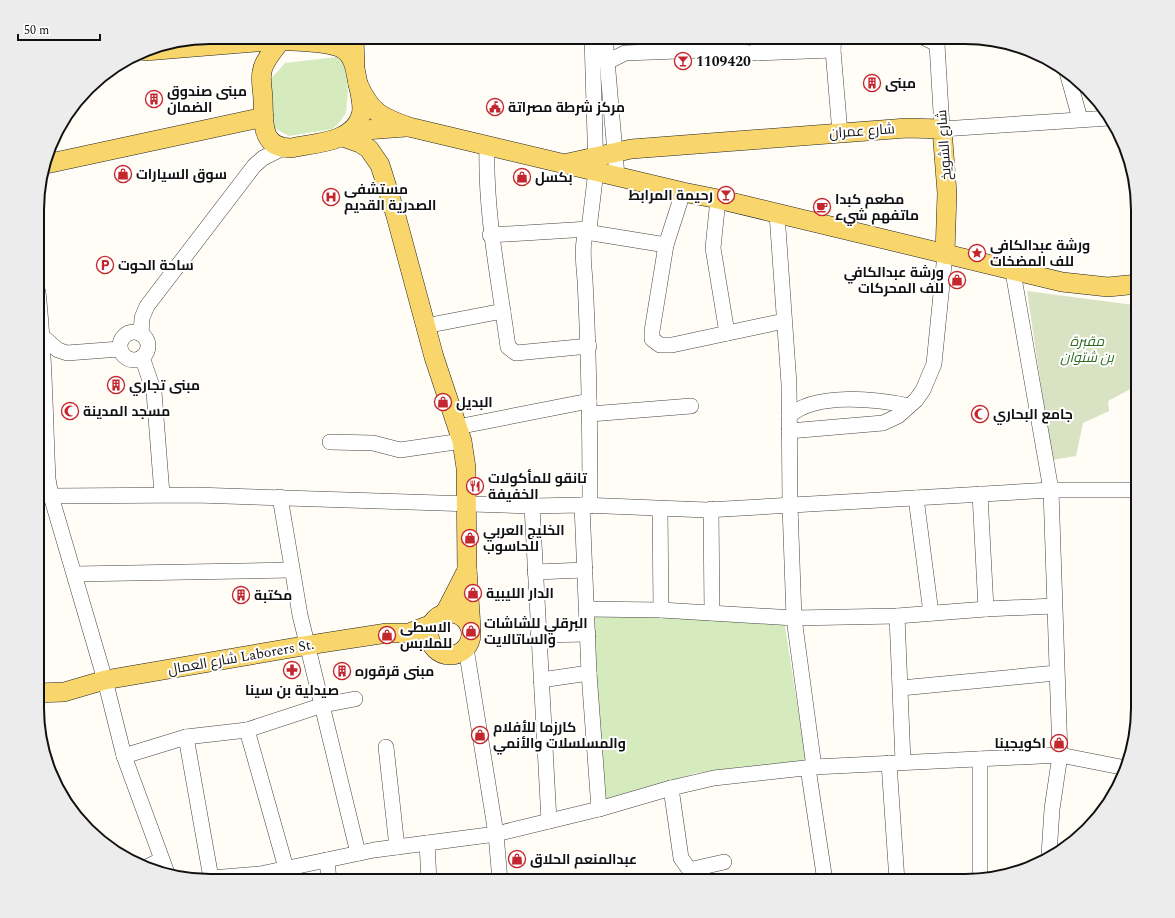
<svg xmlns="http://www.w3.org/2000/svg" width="1175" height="918" viewBox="0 0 1175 918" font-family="Spectral,Cairo,serif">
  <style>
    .green { fill: #d5ebbd }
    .cemetery { fill: #d9e3c4 }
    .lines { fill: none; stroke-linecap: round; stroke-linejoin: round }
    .minor-casing { stroke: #444; stroke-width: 16 }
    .major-casing { stroke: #222; stroke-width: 20 }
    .minor { stroke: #fff; stroke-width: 15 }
    .major { stroke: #f9d66b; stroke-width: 19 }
    .labels { text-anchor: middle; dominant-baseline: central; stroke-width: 4; stroke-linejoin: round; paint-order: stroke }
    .poi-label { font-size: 14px; font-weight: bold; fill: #111; stroke: #fff; text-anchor: start }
    .street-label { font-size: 14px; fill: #111; stroke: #fff }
    .park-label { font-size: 14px; font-style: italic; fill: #2f6b1f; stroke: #fff }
    .rim { fill: none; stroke: #111; stroke-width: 2 }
  </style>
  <rect width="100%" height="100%" fill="#fffdf5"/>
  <g class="green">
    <path d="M337 57 344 63 348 89 346 113 339 123 332 129 289 136 272 127 269 81 285 63Z"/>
    <path d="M592 614 784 620 806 761 696 773 602 802Z"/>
  </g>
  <path class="cemetery" d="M1027 291 1134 305 1138 345V385L1108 401 1109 411 1083 423 1076 456 1052 460Z"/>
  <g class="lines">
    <g class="minor-casing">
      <g id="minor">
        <path d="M605 37 617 176"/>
        <path d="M834 37 833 50 840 133"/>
        <path d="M923 37 937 44"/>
        <path d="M940 37 937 44 942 129 1109 118"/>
        <path d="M758 53 759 37"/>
        <path d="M607 62 625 53 705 50 752 53 833 50"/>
        <path d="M1067 72 1080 119"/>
        <path d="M487 145C485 214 499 279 508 347L516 353 589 346"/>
        <path d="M683 192 666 245 652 331V339L660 345H672L784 321"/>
        <path d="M718 199 713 248 727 333"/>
        <path d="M777 214 789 384 790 506 794 618 814 767"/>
        <path d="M586 232 666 245"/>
        <path d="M490 235 589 229"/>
        <path d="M1013 272 1051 490 1060 755 1052 809 1049 855"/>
        <path d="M38 292C45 354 45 417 48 479L51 496 105 680 124 756 167 873"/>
        <path d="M425 326 503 311"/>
        <circle cx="134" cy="346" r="14"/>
        <path d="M141 334 142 318 147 306 254 166 263 158 283 148"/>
        <path d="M43 337 58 350 67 353 120 349"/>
        <path d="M142 357 154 392 162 494"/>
        <path d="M590 414 691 406"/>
        <path d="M789 416C816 392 876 399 909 406"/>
        <path d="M457 427 589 401"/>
        <path d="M789 431 883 423 898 416 916 400 923 390 934 364 945 254"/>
        <path d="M330 442 373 443 400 450 462 441"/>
        <path d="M980 494 986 609"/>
        <path d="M51 496 195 495 532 506 582 505 707 510 1051 490H1138"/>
        <path d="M280 497 300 615 358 853"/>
        <path d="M916 498 931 613"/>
        <path d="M582 505 589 673 599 809"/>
        <path d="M532 506 549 821"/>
        <path d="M590 506C590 431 589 355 585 280 584 268 580 237 589 229L596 171 592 37"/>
        <path d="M660 509 661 610"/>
        <path d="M711 509 712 613"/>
        <path d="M535 572 585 570"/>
        <path d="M75 574 291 570"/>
        <path d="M587 609 661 610 794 618 897 616 986 609 1054 606"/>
        <path d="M897 616 903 762"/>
        <path d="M538 635 588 634"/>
        <path d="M466 648 496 834 500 881"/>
        <path d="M541 680 589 673"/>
        <path d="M901 688 1056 673"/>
        <path d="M247 730 286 868"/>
        <path d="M186 737 211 878"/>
        <path d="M386 747 397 847"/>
        <path d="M124 756 186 737 247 730 323 705 355 699"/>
        <path d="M980 759V878"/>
        <path d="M889 763 897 881"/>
        <path d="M808 768 825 881"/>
        <path d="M671 788 681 858 689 869H693L724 862"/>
        <path d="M427 843 429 881"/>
        <path d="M327 860 329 881"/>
        <path d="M145 868 161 860"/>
        <path d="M204 881 211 878 260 874 374 850 496 834 599 809 671 788 714 778 814 767 1060 755 1126 768"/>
      </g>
    </g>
    <g class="major-casing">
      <g id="major">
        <path d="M354 37 355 64"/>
        <path d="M281 40C298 42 326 41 341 48 353 54 355 67 357 79 359 89 364 106 361 115 354 143 313 143 291 148 260 148 264 122 263 100 263 91 260 80 262 72 263 61 275 49 281 40Z"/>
        <path d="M145 51 281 40"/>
        <path d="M358 84C371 113 381 117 409 127L683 192 718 199 1062 282 1108 287 1138 284"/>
        <path d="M352 131 406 127"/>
        <path d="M343 137 360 143 369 149 380 165 396 216 434 357 462 441 466 468 467 569 471 628"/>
        <path d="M568 163 631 149 907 128 942 129 947 193 945 254"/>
        <path d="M46 164 264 117"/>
        <circle cx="450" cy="634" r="21"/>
        <path d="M445 613 467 570"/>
        <path d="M37 693 64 692 105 680 309 645 387 633H409L432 624"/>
      </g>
    </g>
    <use href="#minor" class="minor"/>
    <use href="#major" class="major"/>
  </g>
  <defs>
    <g id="bar-ring" transform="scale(0.9)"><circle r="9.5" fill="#fff" stroke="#c4262e" stroke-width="1.5"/><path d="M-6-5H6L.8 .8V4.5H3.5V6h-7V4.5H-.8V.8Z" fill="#c4262e"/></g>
    <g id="building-ring" transform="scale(0.9)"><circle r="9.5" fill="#fff" stroke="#c4262e" stroke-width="1.5"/><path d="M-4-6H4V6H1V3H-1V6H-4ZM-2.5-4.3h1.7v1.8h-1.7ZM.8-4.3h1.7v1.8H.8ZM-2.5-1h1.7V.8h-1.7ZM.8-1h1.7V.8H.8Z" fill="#c4262e"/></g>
    <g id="civic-ring" transform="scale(0.9)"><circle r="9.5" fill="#fff" stroke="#c4262e" stroke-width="1.5"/><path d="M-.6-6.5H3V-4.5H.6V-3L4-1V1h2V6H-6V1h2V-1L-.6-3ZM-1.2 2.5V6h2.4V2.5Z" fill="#c4262e"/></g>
    <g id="shop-ring" transform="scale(0.9)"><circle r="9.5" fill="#fff" stroke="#c4262e" stroke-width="1.5"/><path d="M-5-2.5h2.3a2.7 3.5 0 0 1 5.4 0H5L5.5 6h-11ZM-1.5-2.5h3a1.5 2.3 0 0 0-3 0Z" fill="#c4262e"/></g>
    <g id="hospital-ring" transform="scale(0.9)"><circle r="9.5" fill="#fff" stroke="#c4262e" stroke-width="1.5"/><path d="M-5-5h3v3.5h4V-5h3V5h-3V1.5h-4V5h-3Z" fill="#c4262e"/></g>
    <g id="cafe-ring" transform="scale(0.9)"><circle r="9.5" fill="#fff" stroke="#c4262e" stroke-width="1.5"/><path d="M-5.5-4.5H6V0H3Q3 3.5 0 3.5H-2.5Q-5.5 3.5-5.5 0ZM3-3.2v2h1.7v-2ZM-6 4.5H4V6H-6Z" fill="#c4262e"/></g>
    <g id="sight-ring" transform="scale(0.9)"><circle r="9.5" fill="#fff" stroke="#c4262e" stroke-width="1.5"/><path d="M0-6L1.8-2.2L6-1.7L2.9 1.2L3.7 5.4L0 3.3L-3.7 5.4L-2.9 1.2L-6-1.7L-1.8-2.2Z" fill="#c4262e"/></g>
    <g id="parking-ring" transform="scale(0.9)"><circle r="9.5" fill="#fff" stroke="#c4262e" stroke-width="1.5"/><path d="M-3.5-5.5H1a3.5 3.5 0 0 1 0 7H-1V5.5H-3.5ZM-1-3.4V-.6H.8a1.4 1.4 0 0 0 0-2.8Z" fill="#c4262e"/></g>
    <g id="mosque-ring" transform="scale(0.9)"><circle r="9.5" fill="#fff" stroke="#c4262e" stroke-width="1.5"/><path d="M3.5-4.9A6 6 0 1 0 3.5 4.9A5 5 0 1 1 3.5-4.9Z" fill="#c4262e"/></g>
    <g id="restaurant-ring" transform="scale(0.9)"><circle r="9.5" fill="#fff" stroke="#c4262e" stroke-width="1.5"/><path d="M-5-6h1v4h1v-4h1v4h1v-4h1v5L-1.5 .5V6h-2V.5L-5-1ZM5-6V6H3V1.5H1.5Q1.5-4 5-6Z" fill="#c4262e"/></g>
    <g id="pharmacy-ring" transform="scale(0.9)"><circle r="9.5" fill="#fff" stroke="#c4262e" stroke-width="1.5"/><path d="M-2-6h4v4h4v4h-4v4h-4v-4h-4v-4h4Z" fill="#c4262e"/></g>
  </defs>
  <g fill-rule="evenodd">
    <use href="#bar-ring" x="683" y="61"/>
    <use href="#building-ring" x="872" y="83"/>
    <use href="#building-ring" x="154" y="99"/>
    <use href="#civic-ring" x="495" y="107"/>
    <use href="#shop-ring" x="123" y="174"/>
    <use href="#shop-ring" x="522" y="177"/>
    <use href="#bar-ring" x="726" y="195"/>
    <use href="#hospital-ring" x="331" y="197"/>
    <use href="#cafe-ring" x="822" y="207"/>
    <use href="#sight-ring" x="977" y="253"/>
    <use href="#parking-ring" x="105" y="265"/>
    <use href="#shop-ring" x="957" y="280"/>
    <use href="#building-ring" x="116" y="385"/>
    <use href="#shop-ring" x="443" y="402"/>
    <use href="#mosque-ring" x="70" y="411"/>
    <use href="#mosque-ring" x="980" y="414"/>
    <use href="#restaurant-ring" x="475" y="486"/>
    <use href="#shop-ring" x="470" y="538"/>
    <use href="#shop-ring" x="473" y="593"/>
    <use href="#building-ring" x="241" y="595"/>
    <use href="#shop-ring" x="471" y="631"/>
    <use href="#shop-ring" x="387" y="635"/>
    <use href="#pharmacy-ring" x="292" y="670"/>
    <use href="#building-ring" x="342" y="671"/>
    <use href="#shop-ring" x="480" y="735"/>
    <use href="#shop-ring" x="1059" y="743"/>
    <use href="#shop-ring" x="517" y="859"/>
  </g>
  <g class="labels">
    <g class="poi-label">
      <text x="696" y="61">1109420</text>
      <text x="885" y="83">مبنى</text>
      <text x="167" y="91">مبنى صندوق<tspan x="167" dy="16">الضمان</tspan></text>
      <text x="508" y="107">مركز شرطة مصراتة</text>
      <text x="136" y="174">سوق السيارات</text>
      <text x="535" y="177">بكسل</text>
      <text x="344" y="189">مستشفى<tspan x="344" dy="16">الصدرية القديم</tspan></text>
      <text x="713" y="195" text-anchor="end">رحيمة المرابط</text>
      <text x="835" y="199">مطعم كبدا<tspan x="835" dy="16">ماتفهم شيء</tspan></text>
      <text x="990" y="245">ورشة عبدالكافي<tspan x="990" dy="16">للف المضخات</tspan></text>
      <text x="118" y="265">ساحة الحوت</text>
      <text x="944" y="272" text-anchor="end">ورشة عبدالكافي<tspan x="944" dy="16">للف المحركات</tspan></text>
      <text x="129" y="385">مبنى تجاري</text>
      <text x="456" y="402">البديل</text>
      <text x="83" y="411">مسجد المدينة</text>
      <text x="993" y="414">جامع البحاري</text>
      <text x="488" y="478">تانقو للمأكولات<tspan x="488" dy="16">الخفيفة</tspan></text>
      <text x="483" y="530">الخليج العربي<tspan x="483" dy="16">للحاسوب</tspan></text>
      <text x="486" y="593">الدار الليبية</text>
      <text x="254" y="595">مكتبة</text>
      <text x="484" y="623">البرقلي للشاشات<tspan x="484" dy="16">والساتالايت</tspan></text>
      <text x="400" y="627">الاسطى<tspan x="400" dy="16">للملابس</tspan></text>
      <text x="355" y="671">مبنى قرقوره</text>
      <text x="292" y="690" text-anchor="middle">صيدلية بن سينا</text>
      <text x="493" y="727">كارزما للأفلام<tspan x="493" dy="16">والمسلسلات والأنمي</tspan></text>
      <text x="1046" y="743" text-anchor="end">اكويجينا</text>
      <text x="530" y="859">عبدالمنعم الحلاق</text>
    </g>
    <g class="street-label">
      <text transform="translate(862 131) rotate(-4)">شارع عمران</text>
      <text transform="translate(944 145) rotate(-94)">شارع الشويخ</text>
      <text transform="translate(241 657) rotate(-10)">شارع العمال Laborers St.</text>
    </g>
    <g class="park-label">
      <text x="1087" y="341">مقبرة<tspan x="1087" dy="16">بن شتوان</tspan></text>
    </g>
  </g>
  <path d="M0 0H1175V918H0ZM210 44H965A166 166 0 0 1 1131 210V708A166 166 0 0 1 965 874H210A166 166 0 0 1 44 708V210A166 166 0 0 1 210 44Z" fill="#ececec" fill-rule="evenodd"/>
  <path class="rim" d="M210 44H965A166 166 0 0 1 1131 210V708A166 166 0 0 1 965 874H210A166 166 0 0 1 44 708V210A166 166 0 0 1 210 44Z"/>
  <path d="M18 34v6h82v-6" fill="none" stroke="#111111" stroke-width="2"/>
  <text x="24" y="34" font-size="12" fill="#111111" stroke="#ffffff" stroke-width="3" paint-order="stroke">50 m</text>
</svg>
